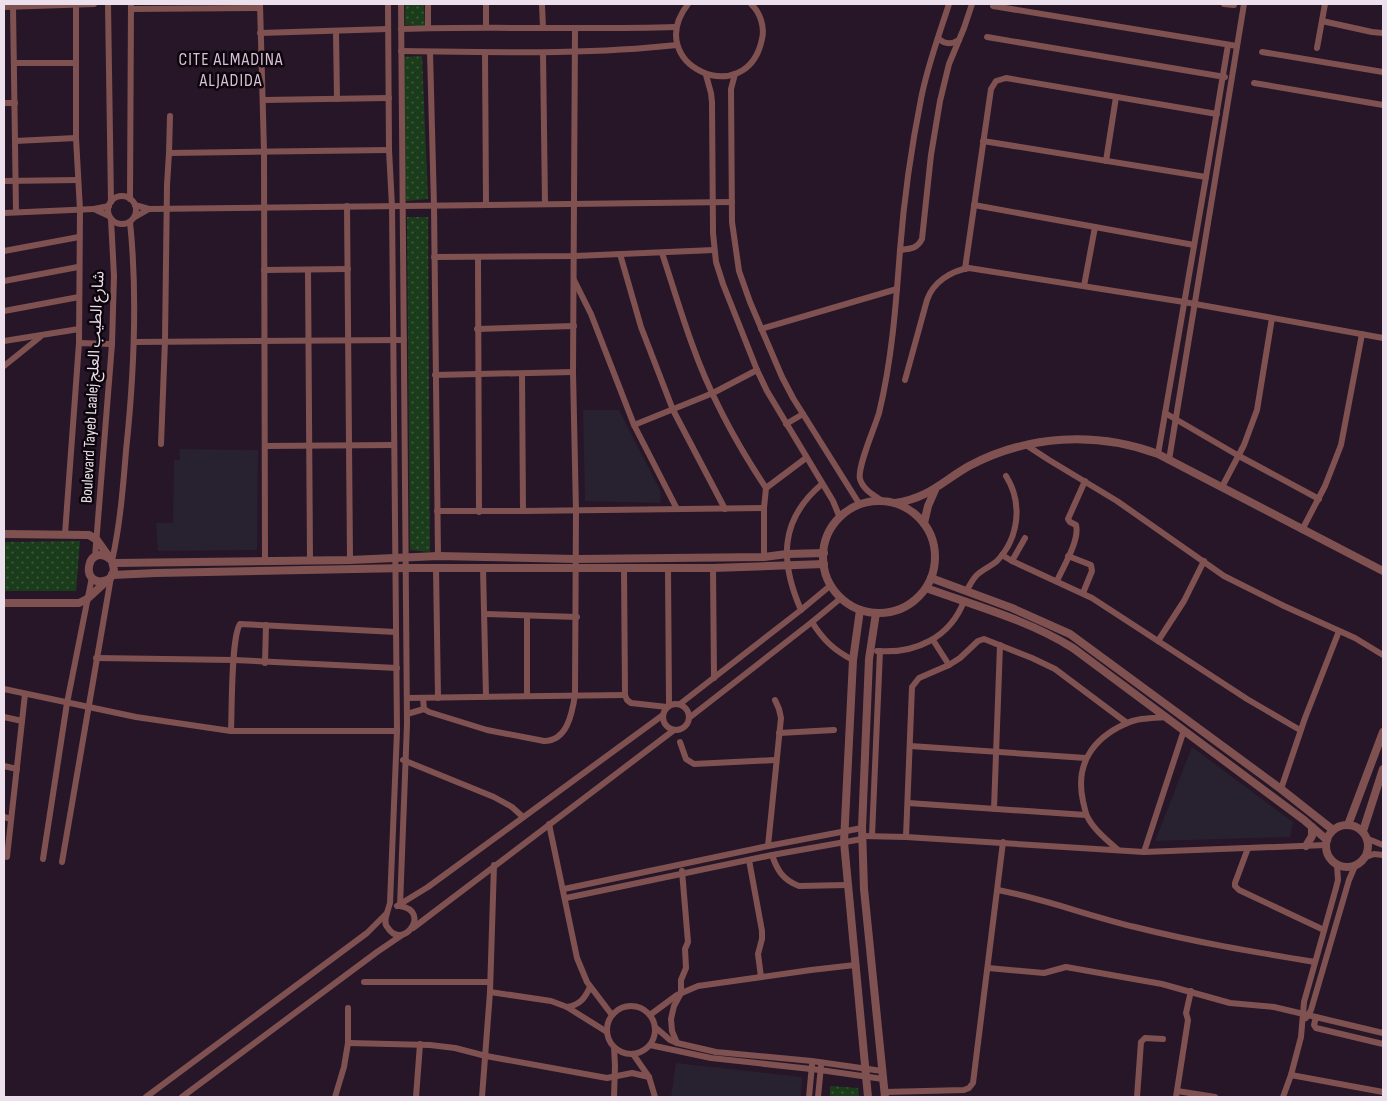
<svg xmlns="http://www.w3.org/2000/svg" width="1387" height="1101" viewBox="0 0 1387 1101" font-family="'Sofia Sans Condensed','Noto Sans Arabic',sans-serif">
  <style>
    .education { fill: #282130 }
    .park { fill: url(#park-dots) }
    .lines { fill: none; stroke-linecap: round; stroke-linejoin: round }
    .minor { stroke: #7f5251; stroke-width: 6 }
    .tertiary { stroke: #7f5251; stroke-width: 8 }
    .labels { text-anchor: middle; dominant-baseline: central; stroke-width: 5; stroke-linejoin: round; paint-order: stroke }
    .street-label { font-size: 16px; fill: #ebe0eb; stroke: #0c050c }
    .neighbourhood-label { font-size: 18px; letter-spacing: 1px; fill: #d8c1d7; stroke: #0c050c }
  </style>
  <defs>
    <pattern id="park-dots" width="8" height="8" patternUnits="userSpaceOnUse" patternTransform="scale(1.25)"><rect width="8" height="8" fill="#1b3c1b"/><path d="M2 2h.1M6 6h.1" fill="none" stroke="#3c583c" stroke-width="1.8" stroke-linecap="round"/></pattern>
  </defs>
  <rect width="100%" height="100%" fill="#271627"/>
  <g class="education">
    <path d="M583 410H619L661 492 660 503 585 501Z"/>
    <path d="M179 449 258 450 257 550 158 551 156 523H173L174 460H180Z"/>
    <path d="M1192 747 1293 822 1290 837 1155 841Z"/>
    <path d="M676 1063 802 1077 801 1097H671Z"/>
  </g>
  <g class="park">
    <path d="M405 4H424L425 26 405 25Z"/>
    <path d="M422 56 428 199 406 201 401 57Z"/>
    <path d="M407 217H428L430 552 410 550Z"/>
    <path d="M80 541 76 591H4V542Z"/>
    <path d="M830 1086 858 1088 859 1097H830Z"/>
  </g>
  <g class="lines">
    <g class="minor">
      <path d="M108 4 111 202"/>
      <path d="M260 4 264 151 265 561"/>
      <path d="M428 4V28"/>
      <path d="M486 4V27"/>
      <path d="M542 4 543 28"/>
      <path d="M688 4C641 65 747 112 762 39 765 27 760 12 751 4"/>
      <path d="M949 4C939 35 927 67 921 99 911 149 904 199 900 250 910 249 917 249 922 239L931 155 940 101 949 64 964 28 972 4"/>
      <path d="M1224 4 1234 5V4"/>
      <path d="M76 5V138L80 210 79 343"/>
      <path d="M993 6 1237 46"/>
      <path d="M4 7 94 4"/>
      <path d="M13 7 16 212"/>
      <path d="M131 9 260 8"/>
      <path d="M1322 21 1372 32 1383 33"/>
      <path d="M401 29C493 26 585 30 676 27"/>
      <path d="M336 32 337 99"/>
      <path d="M260 33 388 29"/>
      <path d="M987 37 1225 77"/>
      <path d="M938 38C944 44 951 45 959 40"/>
      <path d="M1317 48 1325 4"/>
      <path d="M401 51C494 52 586 55 677 45"/>
      <path d="M430 52 434 206 438 556"/>
      <path d="M485 52 486 205"/>
      <path d="M1262 52 1383 72"/>
      <path d="M543 53 545 204"/>
      <path d="M15 63H75"/>
      <path d="M735 74 731 89 732 222 739 271 750 302 782 377 793 398 860 505"/>
      <path d="M706 75 711 93 712 102 713 233 716 262 723 284 757 370 767 391 833 501 840 518"/>
      <path d="M1254 83 1383 105"/>
      <path d="M263 100 389 98"/>
      <path d="M4 103H15"/>
      <path d="M15 141 76 138"/>
      <path d="M983 141 1206 177"/>
      <path d="M169 153 389 150"/>
      <path d="M1106 161 1116 97"/>
      <path d="M4 181 78 180"/>
      <circle cx="122" cy="210" r="14"/>
      <path d="M130 199 131 4"/>
      <path d="M974 205 1194 245"/>
      <path d="M109 206 94 209 109 216"/>
      <path d="M347 206 350 560"/>
      <path d="M149 209 732 202"/>
      <path d="M4 213 94 209"/>
      <path d="M135 217 149 209 135 205"/>
      <path d="M4 251 79 237"/>
      <path d="M662 253C672 283 681 314 692 344 710 395 736 443 766 488"/>
      <path d="M620 254 641 327 673 410 725 509"/>
      <path d="M434 257 575 256 714 250"/>
      <path d="M478 257 479 512"/>
      <path d="M965 269 991 89 996 81 1006 78 1217 114"/>
      <path d="M264 270 348 269"/>
      <path d="M308 270 310 560"/>
      <path d="M574 280 591 314 634 425 677 509"/>
      <path d="M4 281 78 267"/>
      <path d="M1084 286 1095 227"/>
      <path d="M4 311 79 297"/>
      <path d="M477 329 574 326"/>
      <path d="M761 329 897 289"/>
      <path d="M4 341 79 329"/>
      <path d="M134 342 404 340"/>
      <path d="M4 366 40 337"/>
      <path d="M522 374 523 511"/>
      <path d="M435 375 573 372"/>
      <path d="M905 380 927 300C933 282 951 271 969 268L1184 302 1383 338"/>
      <path d="M1165 413 1239 456 1319 499"/>
      <path d="M786 424 803 414"/>
      <path d="M634 425 713 393 757 370"/>
      <path d="M161 444 165 341 167 185 169 153 170 116"/>
      <path d="M1026 445 1049 460 1117 501 1224 576 1284 606 1355 638 1383 655"/>
      <path d="M265 446 394 445"/>
      <path d="M1158 454 1206 177 1228 45"/>
      <path d="M1169 460 1244 4"/>
      <path d="M1222 487 1244 445 1257 410 1272 318"/>
      <path d="M884 502C875 496 863 490 860 479 857 467 875 427 879 413 892 360 896 304 900 250"/>
      <path d="M437 511H523L764 508"/>
      <path d="M1302 530 1325 486 1341 445 1362 334"/>
      <path d="M65 534 79 343 112 344"/>
      <path d="M1002 555 1012 561 1092 598 1247 699 1300 730"/>
      <path d="M1068 556 1091 565 1092 571 1083 593"/>
      <path d="M95 557 112 344 114 276 111 219"/>
      <path d="M764 557V508L766 488 806 458"/>
      <path d="M112 561C120 525 123 488 126 451 134 375 138 298 130 222"/>
      <path d="M1012 561 1025 538"/>
      <path d="M436 568 438 698"/>
      <path d="M483 568 486 697"/>
      <path d="M624 568 625 695 627 700 631 703 667 707"/>
      <path d="M668 568 669 705"/>
      <path d="M713 568 714 678"/>
      <path d="M1057 581C1063 567 1080 540 1076 525L1070 522 1068 519 1085 481"/>
      <path d="M967 590C970 585 973 578 978 574 984 569 991 566 997 561 1019 538 1023 503 1006 476"/>
      <path d="M801 610C780 562 779 520 822 484"/>
      <path d="M485 614 577 617"/>
      <path d="M812 622C823 640 835 651 853 660"/>
      <path d="M933 640 949 665"/>
      <path d="M1158 641 1184 601 1204 561"/>
      <path d="M877 651C915 654 950 638 964 601"/>
      <path d="M96 658 234 660 397 668"/>
      <path d="M265 663 266 625"/>
      <path d="M4 689 136 717 231 731H397"/>
      <path d="M527 696V616"/>
      <path d="M407 698 625 695"/>
      <path d="M423 698 424 709 429 712 487 730 544 741C567 741 572 714 575 695L576 511 573 372 575 29"/>
      <path d="M680 704 801 610 831 585"/>
      <circle cx="676" cy="717" r="13"/>
      <path d="M407 714 424 709"/>
      <path d="M4 717 22 721"/>
      <path d="M689 718 812 622 841 598"/>
      <path d="M231 731C232 711 231 637 240 624L396 632"/>
      <path d="M779 733 834 730"/>
      <path d="M680 742 686 759 694 764 775 760"/>
      <path d="M910 746 1086 758"/>
      <path d="M403 760 494 797 512 807 523 817"/>
      <path d="M4 766 17 769"/>
      <path d="M1281 789 1305 718 1339 631"/>
      <path d="M908 803 1086 815"/>
      <path d="M994 809 1000 645"/>
      <path d="M4 817 11 819"/>
      <path d="M549 824 577 958 587 982 612 1015"/>
      <path d="M862 836 906 837 1144 852 1326 845"/>
      <path d="M872 836 880 651"/>
      <path d="M906 837 912 687 919 678 949 665 960 658 978 641 984 639 1032 658 1055 669 1127 723"/>
      <path d="M1368 839 1383 845"/>
      <path d="M768 846 781 718 779 709 775 700"/>
      <path d="M1248 848 1235 883V886L1239 890 1324 930"/>
      <path d="M1118 850C1107 840 1093 829 1087 816 1085 811 1084 805 1083 801 1075 765 1092 739 1125 724 1137 718 1152 718 1166 717"/>
      <path d="M1144 852 1184 730"/>
      <path d="M772 855C777 870 783 880 799 886L847 885"/>
      <path d="M7 857 25 694"/>
      <path d="M1366 857 1374 854 1383 855"/>
      <path d="M43 859 67 703 92 577"/>
      <path d="M749 860 762 931V939L758 954 761 977"/>
      <path d="M62 862 111 577"/>
      <path d="M564 889 768 846 862 828"/>
      <path d="M998 890C1045 899 1089 916 1135 927 1194 942 1254 952 1315 962"/>
      <path d="M566 898 772 855 862 839"/>
      <path d="M397 906 428 887 663 715"/>
      <path d="M400 906 407 724 401 4"/>
      <path d="M387 913C385 919 384 924 388 928 403 951 432 911 400 906"/>
      <path d="M413 928 674 730"/>
      <path d="M988 968 1044 973 1066 967 1162 984 1230 1003 1274 1007 1316 1017"/>
      <path d="M364 982H490"/>
      <path d="M490 992 551 1001 567 1007 607 1032"/>
      <circle cx="631" cy="1030" r="24"/>
      <path d="M567 1007C580 1005 585 998 590 987"/>
      <path d="M650 1015 677 995 698 986 811 970 855 965"/>
      <path d="M1306 1018 1311 1010 1349 880 1355 866"/>
      <path d="M655 1027 670 1040 677 1043 716 1052 812 1061 882 1071"/>
      <path d="M1383 1033 1316 1017 1314 1025 1316 1028 1383 1044"/>
      <path d="M348 1043 430 1045 455 1048 486 1056 607 1078 632 1073 649 1077"/>
      <path d="M677 1043 672 1031 671 1019 674 1006 681 993V980L686 968 685 949 688 942 682 871"/>
      <path d="M650 1045 711 1058 820 1070 883 1079"/>
      <path d="M633 1054 649 1077 655 1097"/>
      <path d="M1291 1075 1383 1092"/>
      <path d="M1177 1091 1215 1097"/>
      <path d="M884 1092 964 1090 969 1088 973 1083 1003 842"/>
      <path d="M146 1097 367 933 387 913 390 903 397 731 392 206 389 150 388 4"/>
      <path d="M182 1097 377 952 402 935"/>
      <path d="M335 1097 344 1067 348 1043V1008"/>
      <path d="M416 1097 420 1044"/>
      <path d="M482 1097 490 992 494 865"/>
      <path d="M614 1097 615 1066 614 1047"/>
      <path d="M809 1097 812 1065"/>
      <path d="M818 1097 821 1066"/>
      <path d="M1137 1097 1141 1042 1145 1038 1163 1039"/>
      <path d="M1176 1097 1188 1020 1186 1013 1191 991"/>
      <path d="M1283 1097 1291 1075 1301 1037 1304 1002 1336 888 1338 880 1337 865"/>
    </g>
    <g class="tertiary">
      <circle cx="879" cy="557" r="56"/>
      <path d="M895 503C929 498 941 482 969 466 1027 435 1096 431 1158 454L1383 571"/>
      <path d="M924 523 928 506 935 490"/>
      <path d="M4 534 89 535 97 540 112 561 114 570 111 577 87 599 79 603H4"/>
      <path d="M114 563 350 560 438 556 576 559 764 557 787 554 824 553"/>
      <path d="M112 575 156 573 406 568H713L824 564"/>
      <path d="M931 578 1012 608 1070 634 1281 789 1333 830"/>
      <path d="M107 580C79 590 86 541 110 559"/>
      <path d="M926 588C976 606 1028 620 1073 648L1304 820 1327 840"/>
      <path d="M860 610 853 660 844 842 868 1097"/>
      <path d="M876 613 869 659 862 828 864 889 885 1097"/>
      <circle cx="1347" cy="846" r="21"/>
      <path d="M1348 825 1383 732"/>
      <path d="M1363 831 1383 769"/>
      <path d="M1306 846 1312 836V827"/>
    </g>
  </g>
  <g class="labels">
    <g class="street-label">
      <text transform="translate(93 387) rotate(-87)">Boulevard Tayeb Laalej شارع الطيب العلج</text>
    </g>
    <g class="neighbourhood-label">
      <text x="231" y="59">CITE ALMADINA<tspan x="231" dy="21">ALJADIDA</tspan></text>
    </g>
  </g>
  <rect width="1387" height="1101" fill="none" stroke="#ebe0eb" stroke-width="10"/>
</svg>
